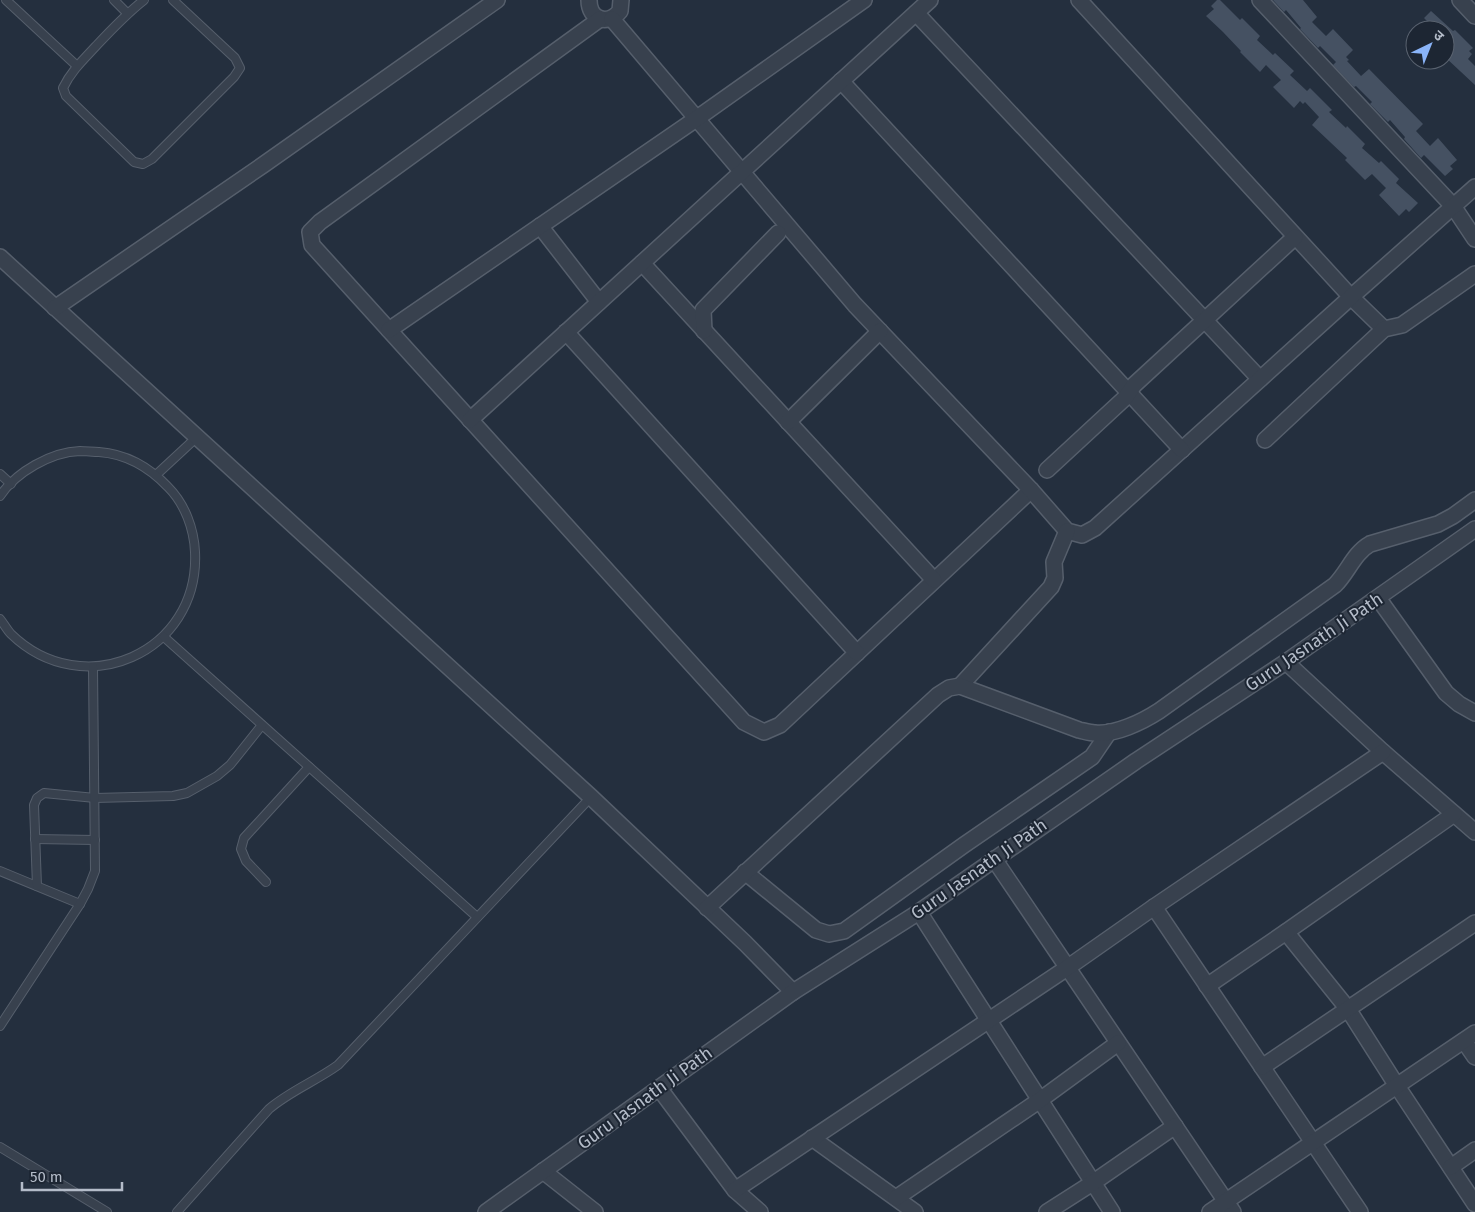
<svg xmlns="http://www.w3.org/2000/svg" width="1475" height="1212" viewBox="0 0 1475 1212" font-family="'Fira Sans','Noto Sans Devanagari',sans-serif">
  <style>
    .building { fill: #455162 }
    .lines { fill: none; stroke-linecap: round; stroke-linejoin: round }
    .lane-casing { stroke: #565f6c; stroke-width: 10 }
    .street-casing { stroke: #565f6c; stroke-width: 18 }
    .lane { stroke: #38414e; stroke-width: 8 }
    .street { stroke: #38414e; stroke-width: 15 }
    .labels { text-anchor: middle; dominant-baseline: central; stroke-width: 4; stroke-linejoin: round; paint-order: stroke }
    .street-label { font-size: 18px; fill: #b4bcc9; stroke: #1d2633 }
  </style>
  <rect width="100%" height="100%" fill="#242f3e"/>
  <g class="building">
    <path d="M1217 0H1220L1240 20 1242 18 1260 36 1257 40 1273 55 1275 53 1294 71 1290 75 1307 91 1310 88 1332 110 1329 112 1346 128 1347 126 1365 144 1362 148 1379 163 1381 161 1399 179 1396 183 1418 203 1409 212 1406 209 1399 216 1379 195 1386 188 1372 174 1365 180 1345 160 1347 158 1312 125 1319 117 1305 102 1303 104 1300 101 1294 108 1273 87 1281 80 1266 65 1260 72 1240 52 1241 51 1223 32 1206 16 1214 9 1211 6Z"/>
    <path d="M1273 0H1303L1317 17 1312 22 1326 36 1333 29 1353 50 1346 57 1349 60 1347 61 1361 76 1369 69 1423 124 1416 131 1430 146 1438 138 1457 160 1450 166 1453 169 1445 176 1424 155 1421 158 1404 139 1405 137 1390 120 1388 122 1370 104 1372 102 1356 86 1354 87 1333 65 1336 62 1320 46 1318 48 1300 29 1301 28 1286 10 1284 12Z"/>
    <path d="M1431 11 1453 31 1455 30 1473 48 1469 51 1472 54 1468 59 1475 66V85L1445 57V30H1417L1427 21 1424 18Z"/>
  </g>
  <g class="lines">
    <g class="lane-casing">
      <g id="lane">
        <path d="M6 0 77 66"/>
        <path d="M114 0 127 13"/>
        <path d="M144 0C126 14 112 29 96 46 84 59 71 71 63 88L66 96 134 162 143 164 152 159 234 77 240 68 235 58 173 0"/>
        <path d="M0 474 11 484"/>
        <path d="M156 475 197 437"/>
        <path d="M0 496C16 472 51 452 80 451 86 451 93 452 99 452 126 454 150 468 168 487 185 504 194 529 195 552 200 653 83 704 11 634 7 630 4 624 0 619"/>
        <path d="M164 637 477 917"/>
        <path d="M35 839 95 840"/>
        <path d="M0 871 80 904"/>
        <path d="M266 882 246 861 241 849 244 838 309 767"/>
        <path d="M37 886 34 805 37 798 44 793 95 798 173 796 187 793 217 776 230 765 262 725"/>
        <path d="M0 1026 80 904 88 889 95 871 93 667"/>
        <path d="M0 1147 107 1212"/>
        <path d="M177 1212 269 1109C290 1091 316 1081 338 1065L591 797"/>
      </g>
    </g>
    <g class="street-casing">
      <g id="street">
        <path d="M589 0C589 20 608 26 620 11L621 0"/>
        <path d="M1079 0 1351 297 1384 329"/>
        <path d="M1260 0 1453 206 1475 239"/>
        <path d="M1460 0 1475 16"/>
        <path d="M916 13 1260 379"/>
        <path d="M600 19 320 222 310 232 312 245 744 722 764 732 780 725 1031 490"/>
        <path d="M612 19 855 305 1031 490 1067 531 1082 535 1095 528 1351 297 1475 187"/>
        <path d="M841 81 1182 450"/>
        <path d="M540 226 599 302"/>
        <path d="M0 257 591 797 745 943 793 992"/>
        <path d="M642 263 934 580"/>
        <path d="M55 308 263 165 497 0"/>
        <path d="M389 330 696 119 864 0"/>
        <path d="M704 331 703 310 778 233"/>
        <path d="M566 332 857 653"/>
        <path d="M470 420 930 0"/>
        <path d="M788 422 880 331"/>
        <path d="M1265 440 1384 329 1402 325 1475 274"/>
        <path d="M1047 470 1126 397 1134 385 1295 237"/>
        <path d="M1378 598 1446 693 1459 704 1475 713"/>
        <path d="M1286 662 1383 752 1475 832"/>
        <path d="M960 686 1051 587 1055 578 1054 562 1067 531"/>
        <path d="M994 859 1233 1212"/>
        <path d="M745 872 816 930 829 934 844 931 964 845 1092 757 1109 732"/>
        <path d="M1154 907 1360 1212"/>
        <path d="M707 908 938 695 949 688 960 686 1079 730C1084 731 1090 733 1095 733 1115 735 1142 722 1159 711L1335 585C1348 572 1354 553 1370 544L1438 524 1453 516 1475 500"/>
        <path d="M919 912 1112 1212"/>
        <path d="M1286 932 1348 1009 1397 1086 1475 1204"/>
        <path d="M1207 986 1286 932 1454 814"/>
        <path d="M1464 1041 1475 1057"/>
        <path d="M1262 1067 1475 923"/>
        <path d="M659 1088 735 1190 760 1212"/>
        <path d="M812 1138 915 1212"/>
        <path d="M1451 1167 1475 1150"/>
        <path d="M543 1171 595 1212"/>
        <path d="M735 1190 1067 968 1154 907 1383 752"/>
        <path d="M896 1198 1040 1100 1118 1043"/>
        <path d="M486 1212 793 992 919 912 1136 761 1286 662 1475 529"/>
        <path d="M1047 1212 1094 1182 1175 1126"/>
        <path d="M1210 1212 1475 1033"/>
      </g>
    </g>
    <use href="#lane" class="lane"/>
    <use href="#street" class="street"/>
  </g>
  <g class="labels">
    <g class="street-label">
      <text transform="translate(1314 642) rotate(-34)">Guru Jasnath Ji Path</text>
      <text transform="translate(979 869) rotate(-35)">Guru Jasnath Ji Path</text>
      <text transform="translate(645 1098) rotate(-36)">Guru Jasnath Ji Path</text>
    </g>
  </g>
  <g transform="translate(1430 45) rotate(43)"><circle r="24" fill="#1d2633" stroke="#59626f"/>
  <path d="M0-4L9 19L0 12L-9 19Z" fill="#8ab4f8"/>
  <text y="-8" font-size="14" font-weight="bold" text-anchor="middle" fill="#b4bcc9">उ</text>
  </g>
  <path d="M22 1182v8h100v-8" fill="none" stroke="#b4bcc9" stroke-width="2.5"/>
  <text x="30" y="1182" font-size="15" fill="#b4bcc9" stroke="#1d2633" stroke-width="4" paint-order="stroke">50 m</text>
</svg>
